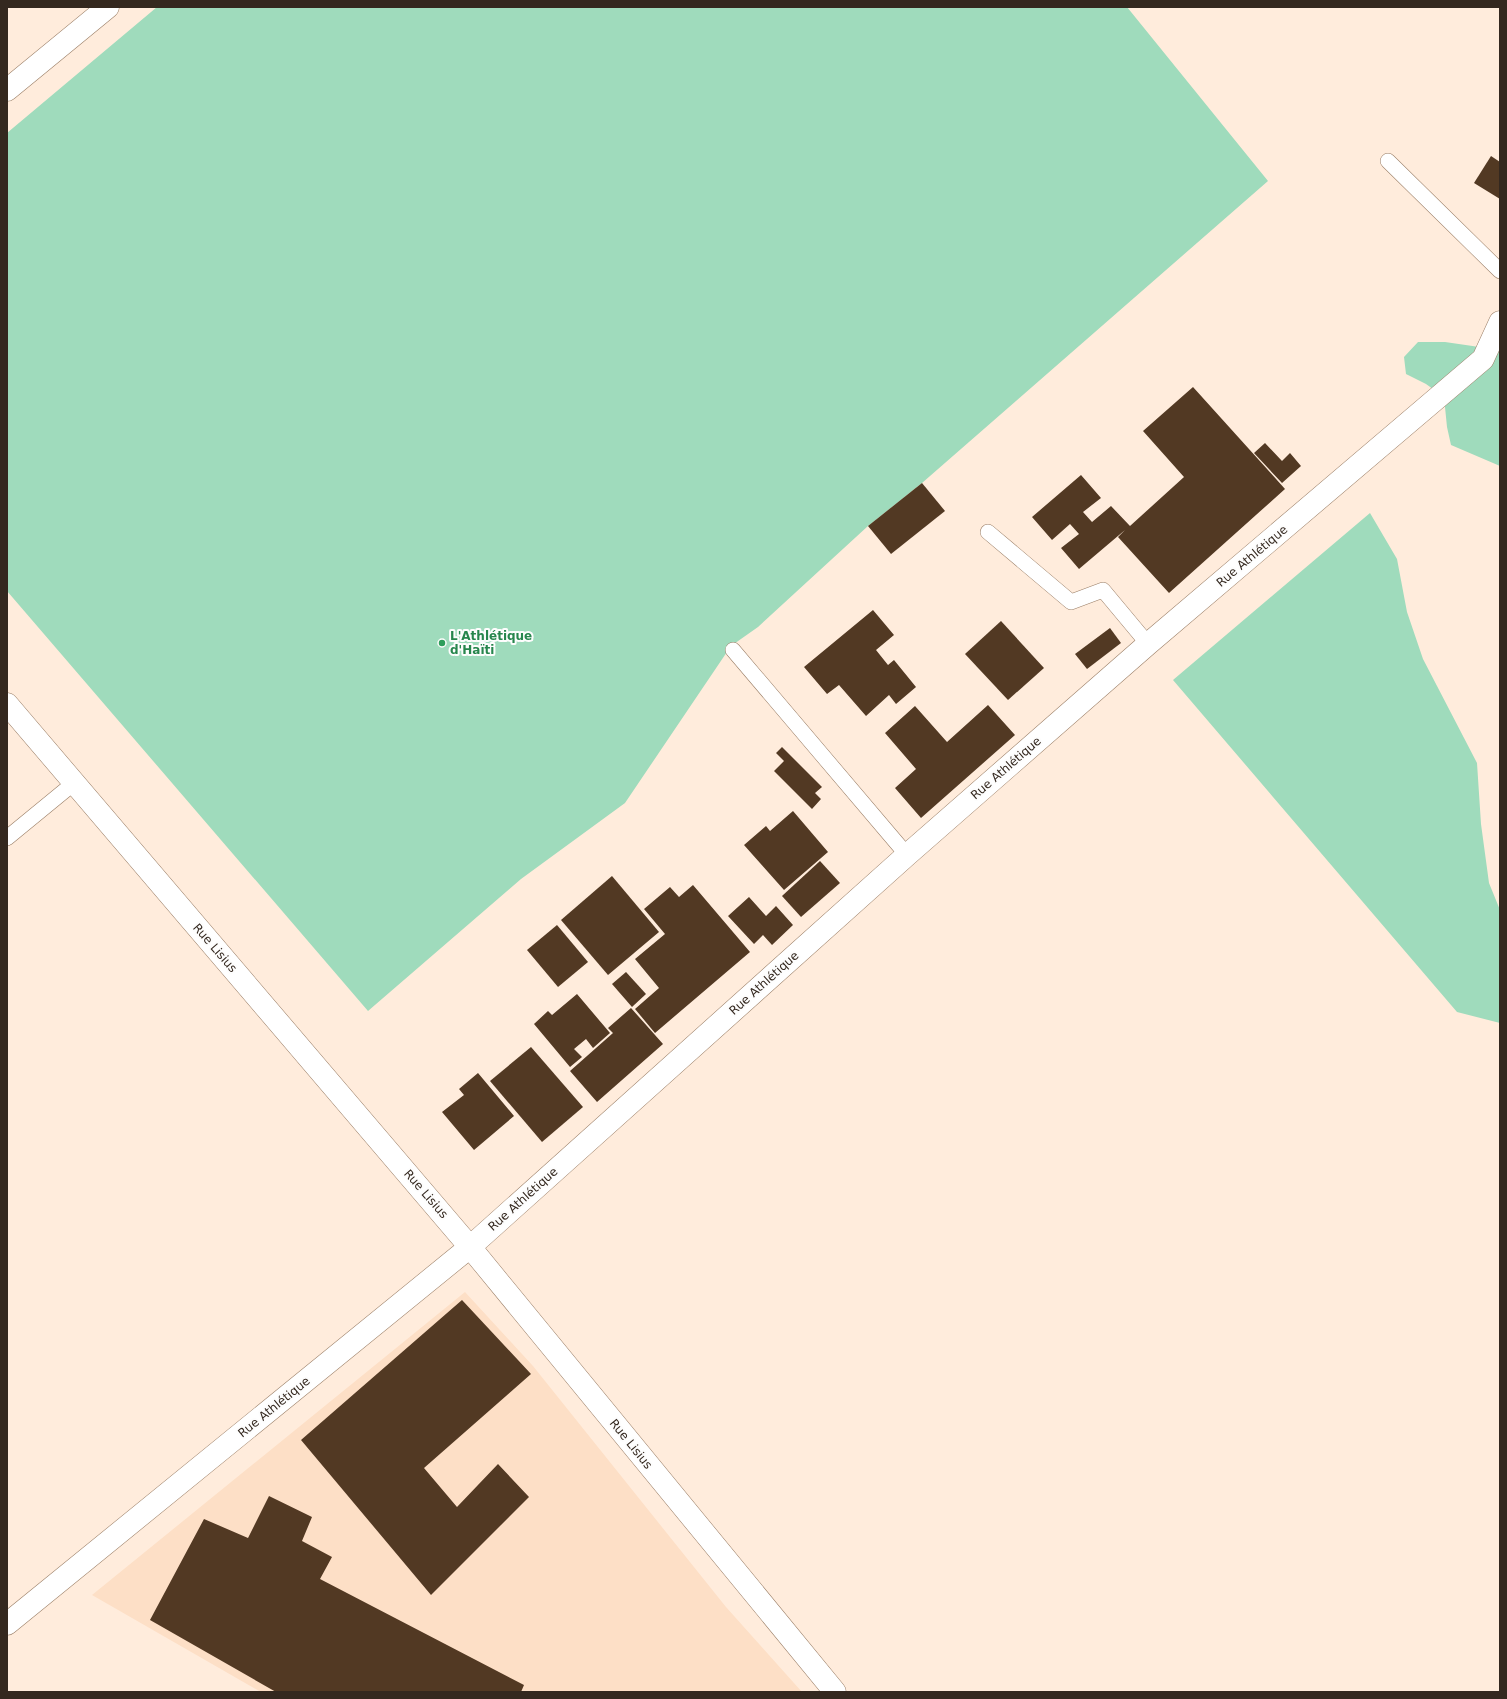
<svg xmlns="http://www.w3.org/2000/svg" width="1507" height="1699" viewBox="0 0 1507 1699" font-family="'DejaVu Sans',sans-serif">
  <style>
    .built { fill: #fddfc6 }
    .green { fill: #9fdbbc }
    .building { fill: #523923 }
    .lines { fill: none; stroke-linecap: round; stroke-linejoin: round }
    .lane-casing { stroke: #9a7e66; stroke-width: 16 }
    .street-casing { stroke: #9a7e66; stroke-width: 23 }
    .secondary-casing { stroke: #9a7e66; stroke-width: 23 }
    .lane { stroke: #fff; stroke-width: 15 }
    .street { stroke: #fff; stroke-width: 22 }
    .secondary { stroke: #fff; stroke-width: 22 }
    .leisure-dot { fill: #2e9e5b; stroke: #fdfdfd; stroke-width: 1.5 }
    .labels { text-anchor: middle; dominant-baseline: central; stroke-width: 4; stroke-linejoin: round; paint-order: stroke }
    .street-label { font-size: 12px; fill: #34281f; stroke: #fdfdfd }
    .leisure-label { font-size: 12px; font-weight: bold; fill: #27864d; stroke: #fdfdfd; text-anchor: start }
  </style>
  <rect width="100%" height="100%" fill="#ffecdc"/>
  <path class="built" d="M465 1292 533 1366 726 1607 802 1692H261L92 1595Z"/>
  <g class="green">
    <path d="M157 7H1127L1268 181 922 483 868 526 758 627 731 646 625 803 521 879 368 1011 7 591V133Z"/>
    <path d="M1418 342H1445L1500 350V466L1451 445 1447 427 1444 397 1426 384 1406 374 1404 357Z"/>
    <path d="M1370 513 1397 559 1407 612 1423 659 1477 763 1481 824 1489 883 1500 910V1023L1457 1012 1173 680Z"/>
  </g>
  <g class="building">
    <path d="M1491 156 1500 162V199L1474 183Z"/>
    <path d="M1193 387 1285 489 1169 593 1118 537 1125 530 1079 569 1061 548 1079 534 1070 524 1052 540 1032 517 1081 475 1101 498 1083 512 1092 522 1111 506 1130 526 1184 477 1143 431Z"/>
    <path d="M1265 443 1282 461 1290 453 1301 466 1282 483 1254 453Z"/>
    <path d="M922 483 945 511 891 554 868 526Z"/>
    <path d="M873 610 894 635 876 650 888 665 894 660 916 687 896 704 889 695 866 716 839 685 827 694 804 667Z"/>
    <path d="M1001 621 1044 668 1008 700 965 654Z"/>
    <path d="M1110 628 1121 643 1087 669 1075 654Z"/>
    <path d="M988 705 1015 735 921 818 895 788 916 769 885 733 915 706 947 742Z"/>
    <path d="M782 747 822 787 815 793 821 799 812 809 774 771 784 761 776 753Z"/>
    <path d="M793 811 828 852 784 890 744 845 766 826 770 831Z"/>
    <path d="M820 861 840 883 801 917 782 896Z"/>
    <path d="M612 876 659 932 608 975 561 920Z"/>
    <path d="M693 885 750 952 655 1033 635 1009 659 988 635 959 665 934 644 909 670 887 679 897Z"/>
    <path d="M749 897 766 916 776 906 793 925 772 945 763 935 754 944 728 916Z"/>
    <path d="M557 925 588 962 558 987 527 950Z"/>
    <path d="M626 972 646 994 632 1007 612 984Z"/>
    <path d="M577 994 610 1033 593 1048 586 1039 574 1049 582 1057 570 1067 534 1024 548 1011 552 1015Z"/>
    <path d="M631 1008 663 1044 597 1102 570 1071 613 1033 608 1028Z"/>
    <path d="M531 1047 583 1107 542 1142 490 1081Z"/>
    <path d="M478 1073 514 1116 474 1150 442 1112 464 1095 459 1089Z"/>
    <path d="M462 1300 531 1374 424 1468 457 1507 498 1464 529 1497 431 1595 301 1440Z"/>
    <path d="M269 1496 312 1517 302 1541 332 1557 320 1579 524 1685 521 1692H276L150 1620 204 1519 248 1538Z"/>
  </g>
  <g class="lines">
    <g class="lane-casing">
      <g id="lane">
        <path d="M1388 161 1500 271"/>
        <path d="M988 532 1071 602 1103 590 1148 644"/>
        <path d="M733 650 907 855"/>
        <path d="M7 838 74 783"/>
      </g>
    </g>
    <g class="street-casing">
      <g id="street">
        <path d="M7 90 108 7"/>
        <path d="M7 1624 470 1247 907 855 1148 644 1483 359 1500 322"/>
      </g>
    </g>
    <g class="secondary-casing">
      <path id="secondary" d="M7 704 470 1247 835 1692"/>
    </g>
    <use href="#lane" class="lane"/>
    <use href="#street" class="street"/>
    <use href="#secondary" class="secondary"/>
  </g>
  <circle class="leisure-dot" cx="442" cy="643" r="4"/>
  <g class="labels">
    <g class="street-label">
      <text transform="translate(1252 556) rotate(-40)">Rue Athlétique</text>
      <text transform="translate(1006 768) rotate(-41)">Rue Athlétique</text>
      <text transform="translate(215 948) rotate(49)">Rue Lisius</text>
      <text transform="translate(764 983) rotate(-42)">Rue Athlétique</text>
      <text transform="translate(426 1194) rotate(49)">Rue Lisius</text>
      <text transform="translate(523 1199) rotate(-42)">Rue Athlétique</text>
      <text transform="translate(274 1407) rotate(-39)">Rue Athlétique</text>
      <text transform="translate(631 1444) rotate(51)">Rue Lisius</text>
    </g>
    <g class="leisure-label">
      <text x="450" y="636">L'Athlétique<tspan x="450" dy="14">d'Haïti</tspan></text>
    </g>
  </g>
  <rect width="1507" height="1699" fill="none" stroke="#34281f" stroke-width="16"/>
</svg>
